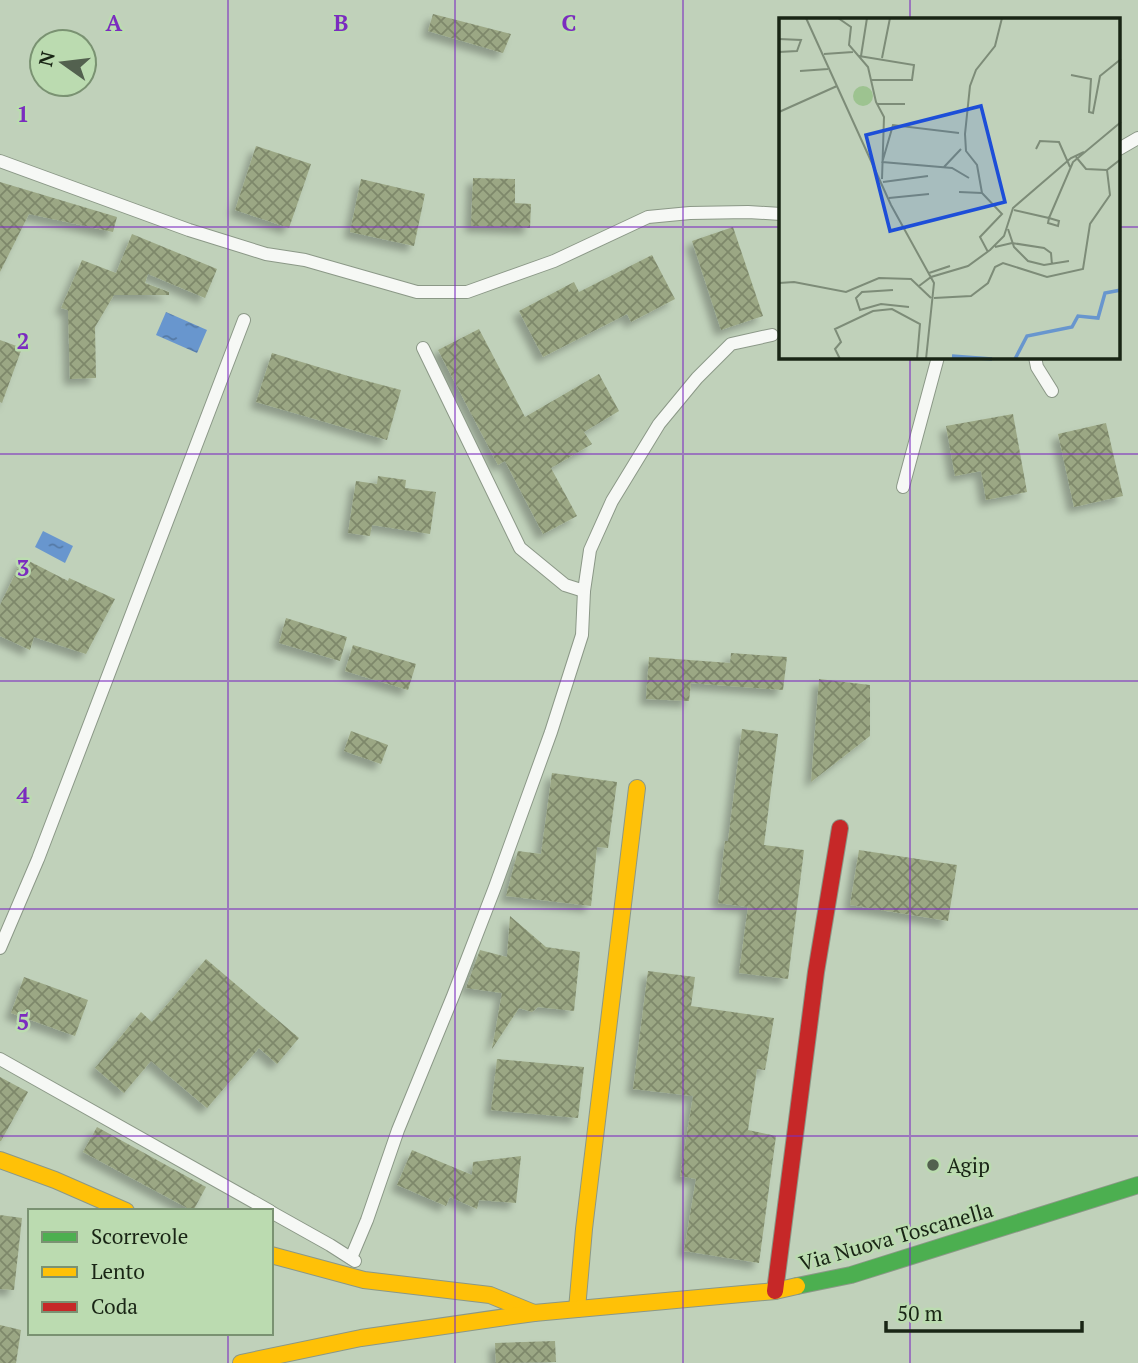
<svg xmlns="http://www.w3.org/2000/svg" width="1138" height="1363" viewBox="0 0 1138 1363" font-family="'PT Serif',serif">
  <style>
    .water { fill: url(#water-ripples) }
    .building { fill: url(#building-cross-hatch); filter: url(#shadow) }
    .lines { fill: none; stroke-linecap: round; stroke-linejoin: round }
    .lane-casing { stroke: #8b9887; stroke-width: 14 }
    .fast-casing { stroke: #8b9887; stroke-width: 18 }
    .slow-casing { stroke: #8b9887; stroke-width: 18 }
    .jam-casing { stroke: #8b9887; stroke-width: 18 }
    .lane { stroke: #f6f8f5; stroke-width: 12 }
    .fast { stroke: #4caf50; stroke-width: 16 }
    .slow { stroke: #ffc107; stroke-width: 16 }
    .jam { stroke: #c62828; stroke-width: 16 }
    .grid { fill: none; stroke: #7b2cbf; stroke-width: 2; stroke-opacity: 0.55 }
    .poi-dot { fill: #53614f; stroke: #bbdbb0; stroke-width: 2.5 }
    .labels { text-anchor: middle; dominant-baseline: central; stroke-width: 5; stroke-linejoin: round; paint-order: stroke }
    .poi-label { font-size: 21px; fill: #192515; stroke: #bbdbb0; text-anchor: start }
    .street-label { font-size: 21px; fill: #192515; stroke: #bbdbb0 }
    .inset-river { fill: none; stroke: #6896ce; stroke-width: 3.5 }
    .inset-road { fill: none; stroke: #7d8c78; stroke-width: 2 }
    .view { fill: #1d4ed8; fill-opacity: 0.15; stroke: #1d4ed8; stroke-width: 3.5 }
    .inset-edge { fill: none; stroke: #192515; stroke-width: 3.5 }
    .grid-label { font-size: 23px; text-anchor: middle; font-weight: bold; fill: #7b2cbf; stroke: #bbdbb0; stroke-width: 5; stroke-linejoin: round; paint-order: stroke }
  </style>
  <defs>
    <pattern id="water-ripples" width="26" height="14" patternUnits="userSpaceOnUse" patternTransform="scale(1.75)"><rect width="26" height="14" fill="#6896ce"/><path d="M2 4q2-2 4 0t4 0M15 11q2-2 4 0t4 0" fill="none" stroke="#557aa6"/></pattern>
    <pattern id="building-cross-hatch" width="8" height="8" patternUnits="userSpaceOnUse" patternTransform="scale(1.75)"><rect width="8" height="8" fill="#9ba784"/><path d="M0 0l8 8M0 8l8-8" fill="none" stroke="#7e886b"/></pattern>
    <filter id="shadow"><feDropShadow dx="-6" dy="6" stdDeviation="3.5" flood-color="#0004"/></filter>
  </defs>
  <rect width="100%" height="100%" fill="#c0d1ba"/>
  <g class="water">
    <path d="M166 312 207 330 197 353 156 335Z"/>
    <path d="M43 531 73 546 65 563 35 547Z"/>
  </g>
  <g class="building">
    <path d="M433 14 511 34 503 53 428 31Z"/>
    <path d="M256 146 311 164 289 228 235 210Z"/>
    <path d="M473 178 515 179V203L531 204 530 228 471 226Z"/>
    <path d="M361 179 425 194 414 246 350 232Z"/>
    <path d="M0 182 117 217 113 232 29 214 0 272Z"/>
    <path d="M733 227 763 316 721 330 692 241Z"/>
    <path d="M132 234 217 269 205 298 148 274 145 283 169 292V295H114L95 327 96 378 70 379 68 310 61 308 82 260 116 273Z"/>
    <path d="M652 255 675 299 631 322 627 314 543 357 519 311 574 282 579 292Z"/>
    <path d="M479 329 525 417 599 374 619 411 584 432 592 444 551 468 577 516 543 534 505 461 498 465 438 350Z"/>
    <path d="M0 340 22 348 2 403 0 402Z"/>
    <path d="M272 353 348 376 401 390 387 440 256 402Z"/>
    <path d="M1013 414 1027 492 986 500 981 471 955 476 946 426Z"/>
    <path d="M1106 423 1123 496 1074 507 1058 434Z"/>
    <path d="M378 476 406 480 405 488 436 492 430 534 372 525 370 536 348 533 356 481 377 484Z"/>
    <path d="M23 558 68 581 69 578 115 599 86 654 34 637 30 650 0 636V605Z"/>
    <path d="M286 618 347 637 340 661 279 643Z"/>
    <path d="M353 645 416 664 408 690 345 671Z"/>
    <path d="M731 653 787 657 783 690 691 683 689 701 646 699 649 657 730 663Z"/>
    <path d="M819 679 870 685V736L811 782Z"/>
    <path d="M742 729 778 734 764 845 804 850 788 979 739 973 748 907 718 903 725 841H728Z"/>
    <path d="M351 731 388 745 381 764 344 751Z"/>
    <path d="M552 773 617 782 608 848 597 847 591 906 506 896 518 851 541 854Z"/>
    <path d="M859 850 957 865 948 921 850 905Z"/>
    <path d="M510 916 546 947 580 952 574 1011 538 1007 532 1012 519 1008 492 1049 502 993 466 988 480 950 507 957Z"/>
    <path d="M206 959 299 1038 277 1064 259 1048 207 1108 151 1061 124 1093 95 1068 141 1012 152 1022Z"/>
    <path d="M648 971 695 977 691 1006 774 1018 765 1070 757 1069 748 1130 776 1136 759 1263 684 1251 696 1179 680 1176 693 1096 633 1089Z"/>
    <path d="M24 977 88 1000 75 1036 11 1013Z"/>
    <path d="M497 1059 584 1067 578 1118 491 1110Z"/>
    <path d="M0 1077 28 1092 1 1141H0Z"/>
    <path d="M97 1127 206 1187 193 1211 83 1152Z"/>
    <path d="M412 1150 472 1175 473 1162 521 1156 516 1203 479 1200 477 1209 450 1197 446 1206 397 1185Z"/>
    <path d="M0 1215 22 1218 14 1290 0 1289Z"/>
    <path d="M0 1325 21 1330 16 1363H0Z"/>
    <path d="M555 1341 556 1362 496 1363 495 1343Z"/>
  </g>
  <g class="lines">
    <g class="lane-casing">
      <g id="lane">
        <path d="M1119 149 1138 138"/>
        <path d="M0 161 189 230 266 254 305 260 417 292H467L554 261 648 217 690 213 748 212 781 214"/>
        <path d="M423 348 520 548 565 585 584 591"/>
        <path d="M1035 357 1037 367 1052 391"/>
        <path d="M903 487 938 357"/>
        <path d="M0 948 38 859 244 320"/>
        <path d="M0 1059 270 1211"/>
        <path d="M271 1212 330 1245 355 1261"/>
        <path d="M351 1258 367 1220 398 1130 453 996 495 887 551 732 582 635 584 591 590 550 612 501 659 424 697 378 731 344 772 335"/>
      </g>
    </g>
    <g class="fast-casing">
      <path id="fast" d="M797 1286 851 1275 1138 1185"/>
    </g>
    <g class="slow-casing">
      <g id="slow">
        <path d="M0 1160 55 1180 126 1211"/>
        <path d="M271 1255 364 1280 490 1295 534 1313"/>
        <path d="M577 1309 584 1229 637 788"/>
        <path d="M241 1363 361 1338 534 1313 775 1291 797 1286"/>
      </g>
    </g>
    <g class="jam-casing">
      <path id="jam" d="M775 1291 816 972 840 828"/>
    </g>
    <use href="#lane" class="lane"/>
    <use href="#fast" class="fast"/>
    <use href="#slow" class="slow"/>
    <use href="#jam" class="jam"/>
  </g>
  <path class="grid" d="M228 0V1211M455 0V1363M683 0V1363M910 0V19M0 227H781M1119 227H1138M910 357V1363M0 454H1138M0 681H1138M0 909H1138M0 1136H1138M228 1333V1363"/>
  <circle class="poi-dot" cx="933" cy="1165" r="7"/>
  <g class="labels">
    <g class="poi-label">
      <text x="947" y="1165">Agip</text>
    </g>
    <g class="street-label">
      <text transform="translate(896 1236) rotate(-16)">Via Nuova Toscanella</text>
    </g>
  </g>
  <g transform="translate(779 18)">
    <rect width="341" height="341" fill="#c0d1ba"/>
    <path d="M74 78a10 10 0 1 1 20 0a10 10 0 1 1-20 0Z" fill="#9dc390"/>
    <path class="inset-river" d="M173 338 213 341M236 341 248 318 293 309 299 298 319 300 326 275 342 272"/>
    <path class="inset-road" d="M27 0 112 187 155 265 147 341M59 0 72 9 70 27 89 49 97 84 105 99 103 161M0 21 22 22 18 33 0 34M45 36 74 34M80 38 135 47 133 62H92M82 38 88 0M103 40 111 0M21 53 49 51M292 57 312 61 310 94 314 95 321 58 342 41M98 86H126M0 94 58 68M257 131 261 123 280 124 291 149M297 139 307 151 328 152M103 144 173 150 190 160M103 145 114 107 180 115M165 149 182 131M104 164 149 158M180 174 203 175M110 180 150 176M235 192 270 200 294 144 342 104M270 200 280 203 279 208 269 205ZM229 211 235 229 249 243 265 247 290 243M216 229 233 225 265 230 272 235 273 247M209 234 201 219 223 196 203 175 198 147 187 133 186 116 191 68 197 52 216 28 223 0M150 255 171 248M0 265 15 264 67 274 100 260 132 261 152 280M140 268 152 259 189 248 211 232 225 218 234 190 292 140 305 134M114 272 83 274 77 280 81 292 102 286 130 289M155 280 192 278 209 265 216 249 224 245 268 259 304 251 311 206 331 177 328 152 342 141M61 341 56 331 62 324 56 311 94 293 113 291 141 306 138 341"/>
    <path class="view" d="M202 88 226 184 111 213 87 117Z"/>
    <rect width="341" height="341" class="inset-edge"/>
  </g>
  <g class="grid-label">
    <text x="114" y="31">A</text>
    <text x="341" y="31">B</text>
    <text x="569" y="31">C</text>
    <text x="23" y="122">1</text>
    <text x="23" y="349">2</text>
    <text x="23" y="576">3</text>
    <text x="23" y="803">4</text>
    <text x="23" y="1030">5</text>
  </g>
  <rect x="28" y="1209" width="245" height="126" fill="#bbdbb0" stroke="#7a9272" stroke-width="2"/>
  <rect x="42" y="1232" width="35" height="10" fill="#4caf50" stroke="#7a9272" stroke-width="2"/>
  <text x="91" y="1244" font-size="21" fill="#192515">Scorrevole</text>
  <rect x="42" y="1267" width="35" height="10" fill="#ffc107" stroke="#7a9272" stroke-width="2"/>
  <text x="91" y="1279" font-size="21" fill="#192515">Lento</text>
  <rect x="42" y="1302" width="35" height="10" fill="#c62828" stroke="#7a9272" stroke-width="2"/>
  <text x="91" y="1314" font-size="21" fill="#192515">Coda</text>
  <g transform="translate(63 63) rotate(284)"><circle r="33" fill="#bbdbb0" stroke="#7a9272" stroke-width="2"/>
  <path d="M0-5L12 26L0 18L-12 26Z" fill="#53614f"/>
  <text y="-10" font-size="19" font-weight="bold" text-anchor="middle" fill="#192515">N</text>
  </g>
  <path d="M886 1321v10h196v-10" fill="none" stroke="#192515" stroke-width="3.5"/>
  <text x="897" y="1321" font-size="21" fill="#192515" stroke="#bbdbb0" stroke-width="5" paint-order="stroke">50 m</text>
</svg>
